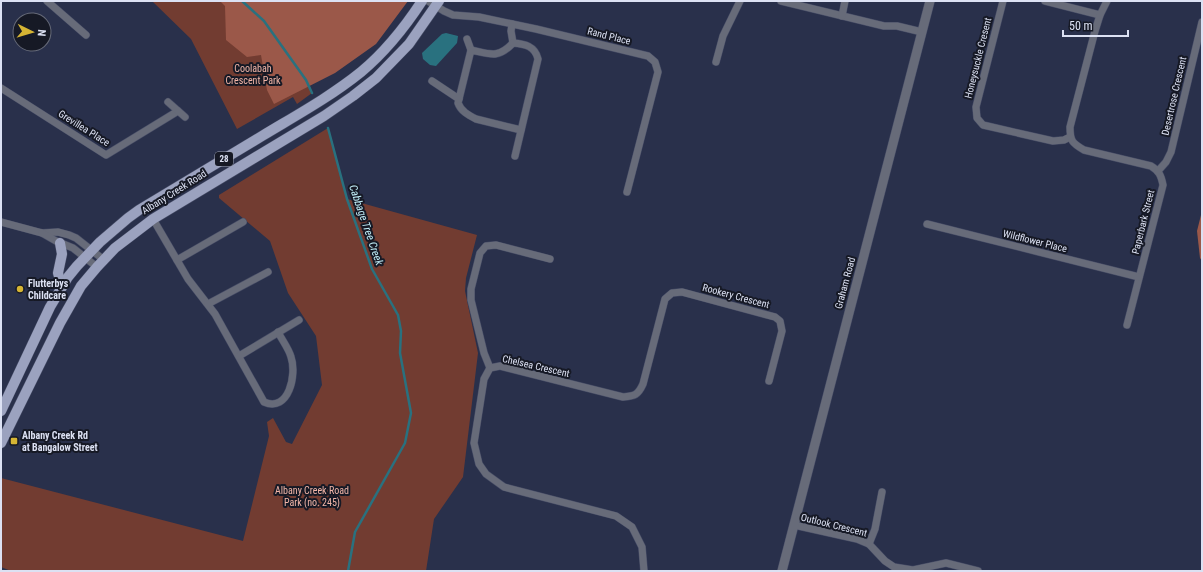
<svg xmlns="http://www.w3.org/2000/svg" width="1203" height="572" viewBox="0 0 1203 572" font-family="'Roboto Condensed',sans-serif">
  <style>
    .green { fill: #723c31 }
    .forest { fill: #9b5849 }
    .water { fill: #29717f }
    .lines { fill: none; stroke-linecap: round; stroke-linejoin: round }
    .stream { stroke: #29717f; stroke-width: 2.5 }
    .minor-casing { stroke: #464c66; stroke-width: 8 }
    .tertiary-casing { stroke: #464c66; stroke-width: 10 }
    .primary-casing { stroke: #464c66; stroke-width: 11 }
    .minor { stroke: #676b79; stroke-width: 7 }
    .tertiary { stroke: #676b79; stroke-width: 9 }
    .primary { stroke: #9ba2bf; stroke-width: 10 }
    .poi-dot { fill: #d6b534; stroke: #161925; stroke-width: 1.5 }
    .labels { text-anchor: middle; dominant-baseline: central; stroke-width: 4; stroke-linejoin: round; paint-order: stroke }
    .shield { fill: #161925; stroke: #a1a5b5; stroke-width: 1 }
    .shield-label { font-size: 9px; font-weight: bold; fill: #dce1f3 }
    .street-label { font-size: 10px; fill: #dce1f3; stroke: #161925 }
    .park-label { font-size: 10px; fill: #f2b6a8; stroke: #161925 }
    .poi-label { font-size: 10px; font-weight: bold; fill: #dce1f3; stroke: #161925; text-anchor: start }
    .water-label { font-size: 11px; font-style: italic; fill: #c0edf7; stroke: #161925 }
  </style>
  <rect width="100%" height="100%" fill="#29304b"/>
  <g class="green">
    <path d="M152 1H242L306 80 312 93 297 104 293 97 237 129 191 39Z"/>
    <path d="M328 128 347 199 477 235 466 278 465 291 478 353 463 477 434 519 426 571H11L1 567V478L243 541 269 436 267 422 273 418 286 442 292 444 322 385 316 336 288 293 270 241 219 198V195Z"/>
  </g>
  <g class="forest">
    <path d="M220 1H408L376 44 335 73 274 104 267 90 261 55 247 57 226 40 225 6Z"/>
    <path d="M1202 211V261L1200 258 1197 231Z"/>
  </g>
  <path class="water" d="M446 33 458 36 457 43 436 66 430 65 423 59 422 53 442 34Z"/>
  <g class="lines">
    <g class="stream">
      <path d="M242 1 264 21 306 80 312 93"/>
      <path d="M328 128 347 199 372 269 398 315 401 331 400 353 411 413 405 443 355 532 348 571"/>
    </g>
    <g class="minor-casing">
      <g id="minor">
        <path d="M47 1 86 35"/>
        <path d="M428 1 444 11 453 15 479 17 536 29 648 56 655 62 658 72 627 192"/>
        <path d="M781 1 884 26H897L922 32"/>
        <path d="M1003 1 976 107 977 118 983 125 1053 141 1064 140 1070 137"/>
        <path d="M1045 1 1100 15"/>
        <path d="M1107 1 1100 15 1095 31 1070 127C1070 141 1072 143 1084 150L1151 166C1159 171 1161 175 1163 185L1127 325"/>
        <path d="M842 16 845 1"/>
        <path d="M512 24 511 31 513 43"/>
        <path d="M467 39 471 50"/>
        <path d="M513 43C498 59 490 54 471 50L458 103C461 111 468 115 476 119L521 130"/>
        <path d="M513 43C525 44 535 46 538 59L515 156"/>
        <path d="M716 62 723 36 740 1"/>
        <path d="M432 81 459 99"/>
        <path d="M1 88 106 155 178 111"/>
        <path d="M168 102 185 117"/>
        <path d="M1158 171 1166 162 1171 152 1202 22"/>
        <path d="M153 219 188 279 215 314 264 402C289 413 297 374 291 357 289 349 282 340 278 332"/>
        <path d="M1 222 42 233 58 232 69 235 76 238 104 260"/>
        <path d="M927 224 1139 277"/>
        <path d="M42 233 56 241 73 248 97 267"/>
        <path d="M177 260 243 222"/>
        <path d="M208 304 268 272"/>
        <path d="M239 356 299 320"/>
        <path d="M490 368 484 353 471 300V289L480 253 486 246 496 245 550 259"/>
        <path d="M794 525 857 539 869 544 885 561 894 567 913 570 946 563 978 571"/>
        <path d="M869 544 875 529 882 492"/>
        <path d="M644 571 642 547 632 527 616 516 504 487 486 474 479 464 474 443 484 379 490 368 500 366 623 397C635 396 638 395 643 384L665 299 672 293 682 292 775 317 780 321 782 331 769 381"/>
      </g>
    </g>
    <g class="tertiary-casing">
      <path id="tertiary" d="M782 571 930 1"/>
    </g>
    <g class="primary-casing">
      <g id="primary">
        <path d="M60 243 62 254 58 273 62 287"/>
        <path d="M1 411 50 307 68 277 77 266 100 242 128 218 139 210C180 185 221 161 262 136 295 116 330 97 361 72 385 52 405 27 422 1"/>
        <path d="M1 443 60 323 81 286 97 267 115 248 153 219 324 116 353 96 376 78 409 44 439 1"/>
      </g>
    </g>
    <use href="#minor" class="minor"/>
    <use href="#tertiary" class="tertiary"/>
    <use href="#primary" class="primary"/>
  </g>
  <g class="poi-dot">
    <circle cx="20" cy="289" r="4"/>
    <rect x="10" y="437" width="8" height="8" rx="2"/>
  </g>
  <g class="labels">
    <rect class="shield" x="215" y="152" width="18" height="14" rx="3"/>
    <g class="shield-label">
      <text x="224" y="159">28</text>
    </g>
    <g class="street-label">
      <text transform="translate(609 36) rotate(14)">Rand Place</text>
      <text transform="translate(978 58) rotate(-76)">Honeysuckle Cresent</text>
      <text transform="translate(1174 96) rotate(-77)">Desertrose Crescent</text>
      <text transform="translate(84 128) rotate(32)">Grevillea Place</text>
      <text transform="translate(174 192) rotate(-32)">Albany Creek Road</text>
      <text transform="translate(1143 222) rotate(-76)">Paperbark Street</text>
      <text transform="translate(1035 241) rotate(14)">Wildflower Place</text>
      <text transform="translate(845 283) rotate(-75)">Graham Road</text>
      <text transform="translate(736 296) rotate(15)">Rookery Crescent</text>
      <text transform="translate(536 366) rotate(13)">Chelsea Crescent</text>
      <text transform="translate(834 525) rotate(14)">Outlook Crescent</text>
    </g>
    <g class="park-label">
      <text x="253" y="68">Coolabah<tspan x="253" dy="12">Crescent Park</tspan></text>
      <text x="312" y="490">Albany Creek Road<tspan x="312" dy="12">Park (no. 245)</tspan></text>
    </g>
    <g class="poi-label">
      <text x="28" y="283">Flutterbys<tspan x="28" dy="12">Childcare</tspan></text>
      <text x="22" y="435">Albany Creek Rd<tspan x="22" dy="12">at Bangalow Street</tspan></text>
    </g>
    <g class="water-label">
      <text transform="translate(366 225) rotate(71)">Cabbage Tree Creek</text>
    </g>
  </g>
  <rect width="1203" height="572" fill="none" stroke="#dce1f3" stroke-width="4"/>
  <g transform="translate(32 32) rotate(95)"><circle r="19" fill="#161925" stroke="#656977"/>
  <path d="M0-3L7 15L0 10L-7 15Z" fill="#d6b534"/>
  <text y="-6" font-size="11" font-weight="bold" text-anchor="middle" fill="#dce1f3">N</text>
  </g>
  <path d="M1063 30v6h65v-6" fill="none" stroke="#dce1f3" stroke-width="2"/>
  <text x="1069" y="30" font-size="12" fill="#dce1f3" stroke="#161925" stroke-width="3" paint-order="stroke">50 m</text>
</svg>
